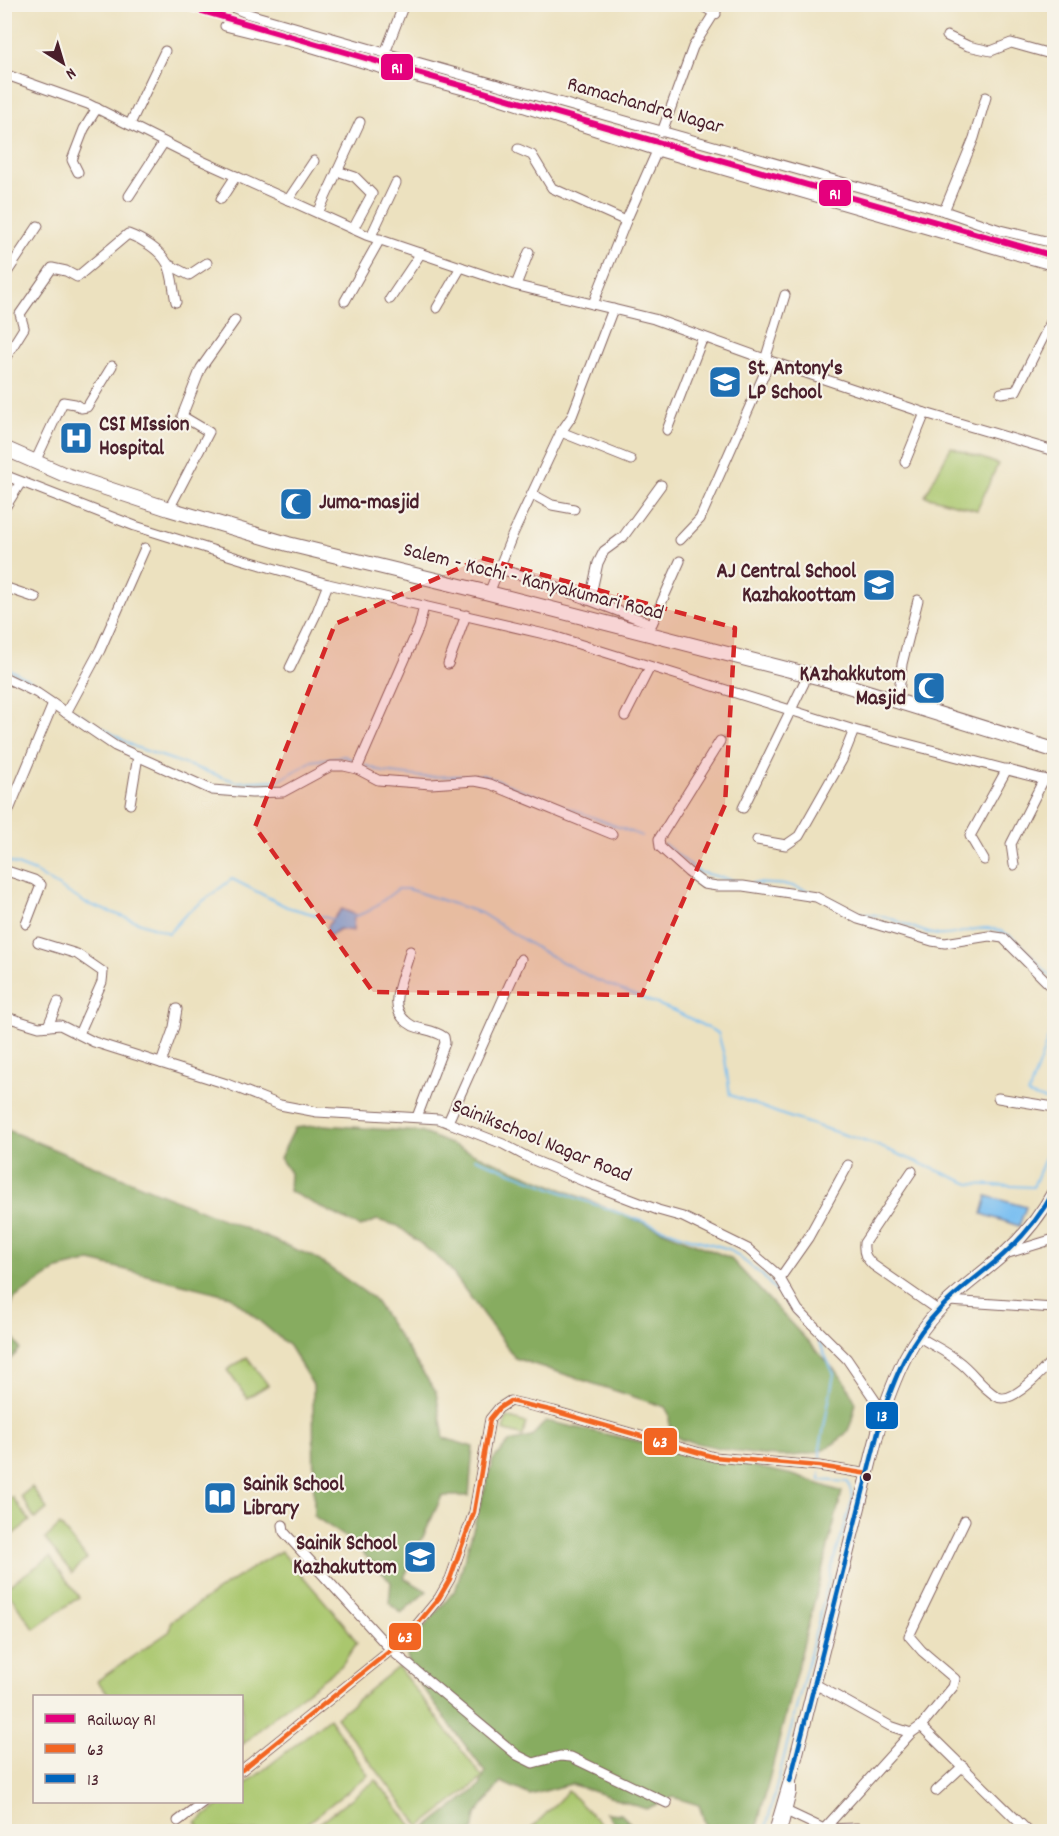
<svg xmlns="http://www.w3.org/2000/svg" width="1059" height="1836" viewBox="0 0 1059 1836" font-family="Dekko,sans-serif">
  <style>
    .green { fill: #aac76e; stroke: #7a734c; stroke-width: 1.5 }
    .forest { fill: #87ac61; stroke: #686646; stroke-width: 1.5 }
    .water { fill: #7abff1; stroke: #626f8e; stroke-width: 1.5 }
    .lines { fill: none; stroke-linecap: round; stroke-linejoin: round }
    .stream { stroke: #7abff1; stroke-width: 2 }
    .minor-casing { stroke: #83635f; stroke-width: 11 }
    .major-casing { stroke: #83635f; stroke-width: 14 }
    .highway-casing { stroke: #83635f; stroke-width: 16 }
    .minor { stroke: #fff; stroke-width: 9 }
    .major { stroke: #fff; stroke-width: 12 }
    .highway { stroke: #fff; stroke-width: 14 }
    .bus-1-casing { stroke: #f7f3e8; stroke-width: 9 }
    .bus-2-casing { stroke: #f7f3e8; stroke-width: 9 }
    .bus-1 { stroke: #f26522; stroke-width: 4.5 }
    .bus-2 { stroke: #0065bd; stroke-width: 4.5 }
    .rail-1-casing { stroke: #f7f3e8; stroke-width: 10 }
    .rail-1 { stroke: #e5007d; stroke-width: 6 }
    .marked { fill: #d62828; fill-opacity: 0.2; stroke: #d62828; stroke-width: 4.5; stroke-dasharray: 12 8; stroke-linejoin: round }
    .bus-dot { fill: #4a1f2b; stroke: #f7f3e8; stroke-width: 2 }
    .labels { text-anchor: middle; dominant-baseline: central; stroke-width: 4.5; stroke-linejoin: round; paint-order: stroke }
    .street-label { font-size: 21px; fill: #4a1f2b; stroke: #f7f3e8 }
    .poi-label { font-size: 21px; font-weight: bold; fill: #4a1f2b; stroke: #f7f3e8; text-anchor: start }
    .line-badge { stroke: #f7f3e8; stroke-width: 2 }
    .badge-label { font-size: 16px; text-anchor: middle; font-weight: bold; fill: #fff }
  </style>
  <rect width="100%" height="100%" fill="#f7f3e8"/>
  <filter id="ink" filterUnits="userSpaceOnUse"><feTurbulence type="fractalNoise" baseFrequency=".0167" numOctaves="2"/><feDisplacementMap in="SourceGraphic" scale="12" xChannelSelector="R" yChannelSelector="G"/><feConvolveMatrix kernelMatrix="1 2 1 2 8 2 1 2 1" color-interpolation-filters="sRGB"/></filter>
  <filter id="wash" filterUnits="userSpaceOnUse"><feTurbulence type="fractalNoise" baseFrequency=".008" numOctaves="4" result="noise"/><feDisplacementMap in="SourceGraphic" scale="24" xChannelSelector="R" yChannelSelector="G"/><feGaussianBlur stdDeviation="1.35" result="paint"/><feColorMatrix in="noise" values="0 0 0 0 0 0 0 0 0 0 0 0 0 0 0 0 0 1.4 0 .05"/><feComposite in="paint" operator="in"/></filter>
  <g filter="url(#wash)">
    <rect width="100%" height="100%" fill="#ece1bf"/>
    <g class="green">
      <path d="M951 447 998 464 977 510 925 496Z"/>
      <path d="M247 1357 268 1385 247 1398 227 1370Z"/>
      <path d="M507 1417 526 1423 523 1436 503 1430Z"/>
      <path d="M32 1487 47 1509 35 1519 21 1496Z"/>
      <path d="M12 1497 30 1521 12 1535 5 1524V1501Z"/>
      <path d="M60 1525 87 1559 72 1573 45 1539Z"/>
      <path d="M281 1551 344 1624 357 1643 341 1666 277 1714 242 1745V1696H110L97 1681 170 1631 171 1621C208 1599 242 1571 281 1551Z"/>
      <path d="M50 1557 79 1597 34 1629 5 1588Z"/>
      <path d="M398 1667 483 1778 420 1827 336 1717Z"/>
      <path d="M329 1718 368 1775 297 1831H203L196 1823 223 1802H242V1787Z"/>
      <path d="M376 1780 416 1831H309Z"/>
      <path d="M568 1791 608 1831H529Z"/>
    </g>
    <g class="forest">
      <path d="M323 1125 421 1132 730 1258 844 1380 856 1403C853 1412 852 1427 846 1433 809 1475 729 1449 682 1440L670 1433 669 1414 665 1407 515 1358 446 1264 398 1226 377 1220 360 1227 289 1191 290 1173 280 1158 295 1128Z"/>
      <path d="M5 1129 314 1257 373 1298 436 1392 444 1438 473 1447 469 1496H442L404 1578 427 1591 401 1613 389 1603 391 1582 350 1540 314 1516 313 1385 289 1346 230 1296 91 1261 58 1269 15 1298 5 1318Z"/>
      <path d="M5 1321 20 1349 5 1366H4Z"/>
      <path d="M546 1421 793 1475 842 1492 756 1831H705L707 1829 699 1805 673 1797 646 1809 571 1784 530 1795 501 1782 476 1815 473 1831H422L480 1786 485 1772 413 1675 407 1656 416 1637 456 1589 493 1460 509 1442 531 1437Z"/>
      <path d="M606 1813 621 1814 638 1831H621Z"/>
    </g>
    <g class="water">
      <path d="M342 909 354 914 353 931 339 929 328 937 327 926Z"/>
      <path d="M987 1196 1026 1207 1019 1226 982 1214Z"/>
    </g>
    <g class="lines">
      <g class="stream">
        <path d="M9 669 47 690 64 703"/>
        <path d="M74 711 135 747 237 782 280 780 312 761 344 756 353 760"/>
        <path d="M365 765 383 772 424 777 483 775 642 836"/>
        <path d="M664 844 699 872 740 882"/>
        <path d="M4 860 35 872 85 903 169 933 186 914 232 879 287 907 335 920"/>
        <path d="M752 883 789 885 814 893"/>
        <path d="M830 899C838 903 846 909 855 912 865 915 876 914 886 917 903 922 921 933 938 935 960 937 979 922 1001 931 1022 940 1037 965 1054 980"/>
        <path d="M351 918 369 911 398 889H408L481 913 538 949 594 979 677 1012 718 1033 725 1059 730 1095 783 1115 876 1145 970 1184 1033 1187 1054 1137"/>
        <path d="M1052 1102 1028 1095 1054 1022"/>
        <path d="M475 1158 577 1198 687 1237 729 1249 762 1275 817 1338 834 1374 820 1448V1459"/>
        <path d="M765 1832 833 1563 853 1498 848 1482 820 1480V1473"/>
      </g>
    </g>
  </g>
  <g filter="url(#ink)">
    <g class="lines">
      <g class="minor-casing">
        <g id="minor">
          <path d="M225 4 249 14 385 53 944 211 1000 230 1054 243"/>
          <path d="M699 4 716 14"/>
          <path d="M225 26 303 45 379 68 494 98 657 151"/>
          <path d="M947 36 968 46 991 51 1011 43 1054 55"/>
          <path d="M385 53 404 4"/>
          <path d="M4 74 88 104 200 160 366 235 514 285 654 319 770 361 925 413 1054 451"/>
          <path d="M130 124 165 51"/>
          <path d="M662 132 693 47 720 4"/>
          <path d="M518 149 532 155 552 188 626 221"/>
          <path d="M337 171 355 177 372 194 353 229"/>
          <path d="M78 172 72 160 84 129 97 108"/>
          <path d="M129 196 164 142"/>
          <path d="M221 199 236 176"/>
          <path d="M288 200 314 161"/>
          <path d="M944 211 974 138 986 97"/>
          <path d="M318 213 360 122"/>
          <path d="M371 236 396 183"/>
          <path d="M168 264 189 275 207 263"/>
          <path d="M4 277 38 226"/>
          <path d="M516 285 529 252"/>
          <path d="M390 299 421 253"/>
          <path d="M345 301 380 239"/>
          <path d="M593 304 626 221 657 151 1054 266"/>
          <path d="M437 308 461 267"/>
          <path d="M4 360 24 328 20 314 52 268 66 271 77 277 128 234C142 239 160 250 167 263 173 273 173 290 176 302"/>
          <path d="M765 360 785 295"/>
          <path d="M1001 393 1016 391 1054 316"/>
          <path d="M667 430 703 337"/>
          <path d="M561 432 631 460"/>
          <path d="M35 462 63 402 75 404 81 408 87 407 112 366"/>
          <path d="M905 462 925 413"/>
          <path d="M4 475 135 526 241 559 328 584 553 636 854 730 1054 782"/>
          <path d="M532 494 552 505 574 509"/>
          <path d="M4 509 21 482"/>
          <path d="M169 509 209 432 182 416 201 368 235 320"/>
          <path d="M680 540 700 519 770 361"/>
          <path d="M499 569 531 578 652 624 680 561"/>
          <path d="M4 587 36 598"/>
          <path d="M489 593 512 536 561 432 572 416 613 309"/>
          <path d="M587 600 592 590 598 563 604 551 623 537 661 485"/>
          <path d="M448 664 466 615"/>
          <path d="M290 668 317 612 328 584"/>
          <path d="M4 677 37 693 115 746 212 790 252 793 283 792 331 766H344L357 769 378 780 431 784 475 781 490 784 612 834"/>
          <path d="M898 702 902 664 918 600"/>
          <path d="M66 713 100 650 145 548"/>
          <path d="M625 716 650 667"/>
          <path d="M720 741 659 839 660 847 688 872 704 884 717 886H743L816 897 858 919 932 941 945 943 989 936 1003 938 1054 989"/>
          <path d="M357 769 419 627 424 606"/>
          <path d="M130 804 138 756"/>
          <path d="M743 808 804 683"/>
          <path d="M4 822 53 704"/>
          <path d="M757 840 786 845 799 836 842 760 854 730"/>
          <path d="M984 860 970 836 1007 769"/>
          <path d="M1014 865 1011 844 1044 779"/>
          <path d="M4 870 34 880 41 885 26 924"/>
          <path d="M38 942 77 954 103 972 102 982 79 1034"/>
          <path d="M410 951C405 977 381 1009 413 1026 423 1030 435 1030 444 1037L445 1043 417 1117"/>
          <path d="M4 1019H13L39 1027 60 1025 94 1042 227 1084 280 1105 317 1112 439 1119 503 1144 531 1159 588 1183 658 1210 683 1217 748 1249 778 1275 798 1310 847 1359 883 1412"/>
          <path d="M48 1026 58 1002"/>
          <path d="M161 1063 174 1027 177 1009"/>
          <path d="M998 1098 1054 1107"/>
          <path d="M448 1122 521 959"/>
          <path d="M912 1171 864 1243C863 1254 866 1258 873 1265L939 1311"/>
          <path d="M1005 1254 1054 1239"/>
          <path d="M780 1278 808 1238 848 1165"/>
          <path d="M949 1301 1054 1308"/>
          <path d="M918 1336C931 1345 946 1351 958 1361 972 1371 981 1387 996 1396 1011 1407 1045 1369 1054 1357"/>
          <path d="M283 1525 284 1532 391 1650 517 1755 533 1763 560 1756 571 1757 667 1803"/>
          <path d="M815 1684 890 1726 911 1733 921 1726 1029 1832"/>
          <path d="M921 1726 953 1687 955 1679 922 1651 909 1636 965 1520"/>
          <path d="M242 1770 391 1650 415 1627 439 1598 450 1579 474 1512 490 1419 499 1408 510 1401 554 1411 714 1457 819 1466 868 1474"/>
          <path d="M936 1791 963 1766"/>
          <path d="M786 1811 824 1829 857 1828"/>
          <path d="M178 1821 203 1802"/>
          <path d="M824 1829 911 1733"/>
        </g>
      </g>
      <g class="major-casing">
        <g id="major">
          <path d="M790 1781 883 1412C897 1372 910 1340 940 1309 959 1289 983 1273 1003 1255 1023 1237 1041 1215 1054 1191"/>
          <path d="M775 1832 790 1781V1792L780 1832"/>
        </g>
      </g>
      <g class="highway-casing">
        <path id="highway" d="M4 448 63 474 169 509 288 544 489 593 829 680 1054 750"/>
      </g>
      <use href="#minor" class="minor"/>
      <use href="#major" class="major"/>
      <use href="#highway" class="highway"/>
      <g class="bus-1-casing">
        <path id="bus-1" d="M242 1770 391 1650 415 1627 439 1598 450 1579 474 1512 490 1419 499 1408 510 1401 554 1411 714 1457 819 1466 868 1474"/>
      </g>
      <g class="bus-2-casing">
        <path id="bus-2" d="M790 1781 883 1412C897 1372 910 1340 940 1309 959 1289 983 1273 1003 1255 1023 1237 1041 1215 1054 1191"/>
      </g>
      <use href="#bus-1" class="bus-1"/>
      <use href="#bus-2" class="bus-2"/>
      <g class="rail-1-casing">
        <path id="rail-1" d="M178 4 1054 256"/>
      </g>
      <use href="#rail-1" class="rail-1"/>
    </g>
  </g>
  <path class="marked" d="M482 558 735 628 725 805 642 995 373 992 255 827 335 624Z"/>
  <defs>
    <g id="school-square" transform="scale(1.725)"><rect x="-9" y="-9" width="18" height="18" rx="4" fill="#1f6fb2" stroke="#f7f3e8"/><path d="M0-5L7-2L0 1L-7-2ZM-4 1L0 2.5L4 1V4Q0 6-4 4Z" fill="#fff"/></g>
    <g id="hospital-square" transform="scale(1.725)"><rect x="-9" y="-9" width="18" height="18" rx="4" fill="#1f6fb2" stroke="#f7f3e8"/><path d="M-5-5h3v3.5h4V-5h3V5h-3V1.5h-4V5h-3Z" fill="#fff"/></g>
    <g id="mosque-square" transform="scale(1.725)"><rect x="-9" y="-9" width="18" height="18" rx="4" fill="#1f6fb2" stroke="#f7f3e8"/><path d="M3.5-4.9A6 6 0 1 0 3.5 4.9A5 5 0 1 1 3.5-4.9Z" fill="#fff"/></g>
    <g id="library-square" transform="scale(1.725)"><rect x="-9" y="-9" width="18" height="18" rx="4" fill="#1f6fb2" stroke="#f7f3e8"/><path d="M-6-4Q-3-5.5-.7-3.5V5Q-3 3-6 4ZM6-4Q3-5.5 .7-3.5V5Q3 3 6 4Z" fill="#fff"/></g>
  </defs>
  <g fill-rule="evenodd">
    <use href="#school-square" x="725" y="382"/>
    <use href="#hospital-square" x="76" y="438"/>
    <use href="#mosque-square" x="296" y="504"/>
    <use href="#school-square" x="879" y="585"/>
    <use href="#mosque-square" x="929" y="688"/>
    <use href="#library-square" x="220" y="1498"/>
    <use href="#school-square" x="420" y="1557"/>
  </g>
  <circle class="bus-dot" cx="867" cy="1477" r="5"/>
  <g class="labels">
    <g class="street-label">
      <text transform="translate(645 107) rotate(16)">Ramachandra Nagar</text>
      <text transform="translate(533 583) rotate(14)">Salem - Kochi - Kanyakumari Road</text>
      <text transform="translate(541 1142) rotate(22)">Sainikschool Nagar Road</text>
    </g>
    <g class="poi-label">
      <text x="748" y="370">St. Antony's<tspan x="748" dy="24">LP School</tspan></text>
      <text x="99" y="426">CSI MIssion<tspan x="99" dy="24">Hospital</tspan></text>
      <text x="319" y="504">Juma-masjid</text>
      <text x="856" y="573" text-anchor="end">AJ Central School<tspan x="856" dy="24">Kazhakoottam</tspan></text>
      <text x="906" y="676" text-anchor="end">KAzhakkutom<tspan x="906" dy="24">Masjid</tspan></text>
      <text x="243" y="1486">Sainik School<tspan x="243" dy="24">Library</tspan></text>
      <text x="397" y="1545" text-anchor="end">Sainik School<tspan x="397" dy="24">Kazhakuttom</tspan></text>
    </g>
  </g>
  <g class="line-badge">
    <rect x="380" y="53" width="34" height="28" rx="6" fill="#e5007d"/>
    <rect x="818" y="179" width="34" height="28" rx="6" fill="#e5007d"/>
    <rect x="865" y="1401" width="34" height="29" rx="6" fill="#0065bd"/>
    <rect x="643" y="1427" width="35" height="29" rx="6" fill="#f26522"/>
    <rect x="388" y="1622" width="34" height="29" rx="6" fill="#f26522"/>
  </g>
  <g class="badge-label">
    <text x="397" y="73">R1</text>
    <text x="835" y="199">R1</text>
    <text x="882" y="1421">13</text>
    <text x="660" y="1447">63</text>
    <text x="405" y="1642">63</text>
  </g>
  <rect width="1059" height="1836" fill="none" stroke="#f7f3e8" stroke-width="24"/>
  <rect x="33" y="1695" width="210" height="108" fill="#f7f3e8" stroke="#b29e9c" stroke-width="1.5"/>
  <rect x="45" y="1714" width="30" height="9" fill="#e5007d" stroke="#b29e9c" stroke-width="1.5"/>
  <text x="87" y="1725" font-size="18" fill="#4a1f2b">Railway R1</text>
  <rect x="45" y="1744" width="30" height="9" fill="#f26522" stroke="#b29e9c" stroke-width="1.5"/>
  <text x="87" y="1755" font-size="18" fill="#4a1f2b">63</text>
  <rect x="45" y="1774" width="30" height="9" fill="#0065bd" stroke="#b29e9c" stroke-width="1.5"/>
  <text x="87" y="1785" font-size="18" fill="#4a1f2b">13</text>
  <g transform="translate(63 63) rotate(143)" stroke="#f7f3e8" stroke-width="4.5" paint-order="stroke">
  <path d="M0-4.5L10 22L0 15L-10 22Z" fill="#4a1f2b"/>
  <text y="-9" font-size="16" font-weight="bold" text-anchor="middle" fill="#4a1f2b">N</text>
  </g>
</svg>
